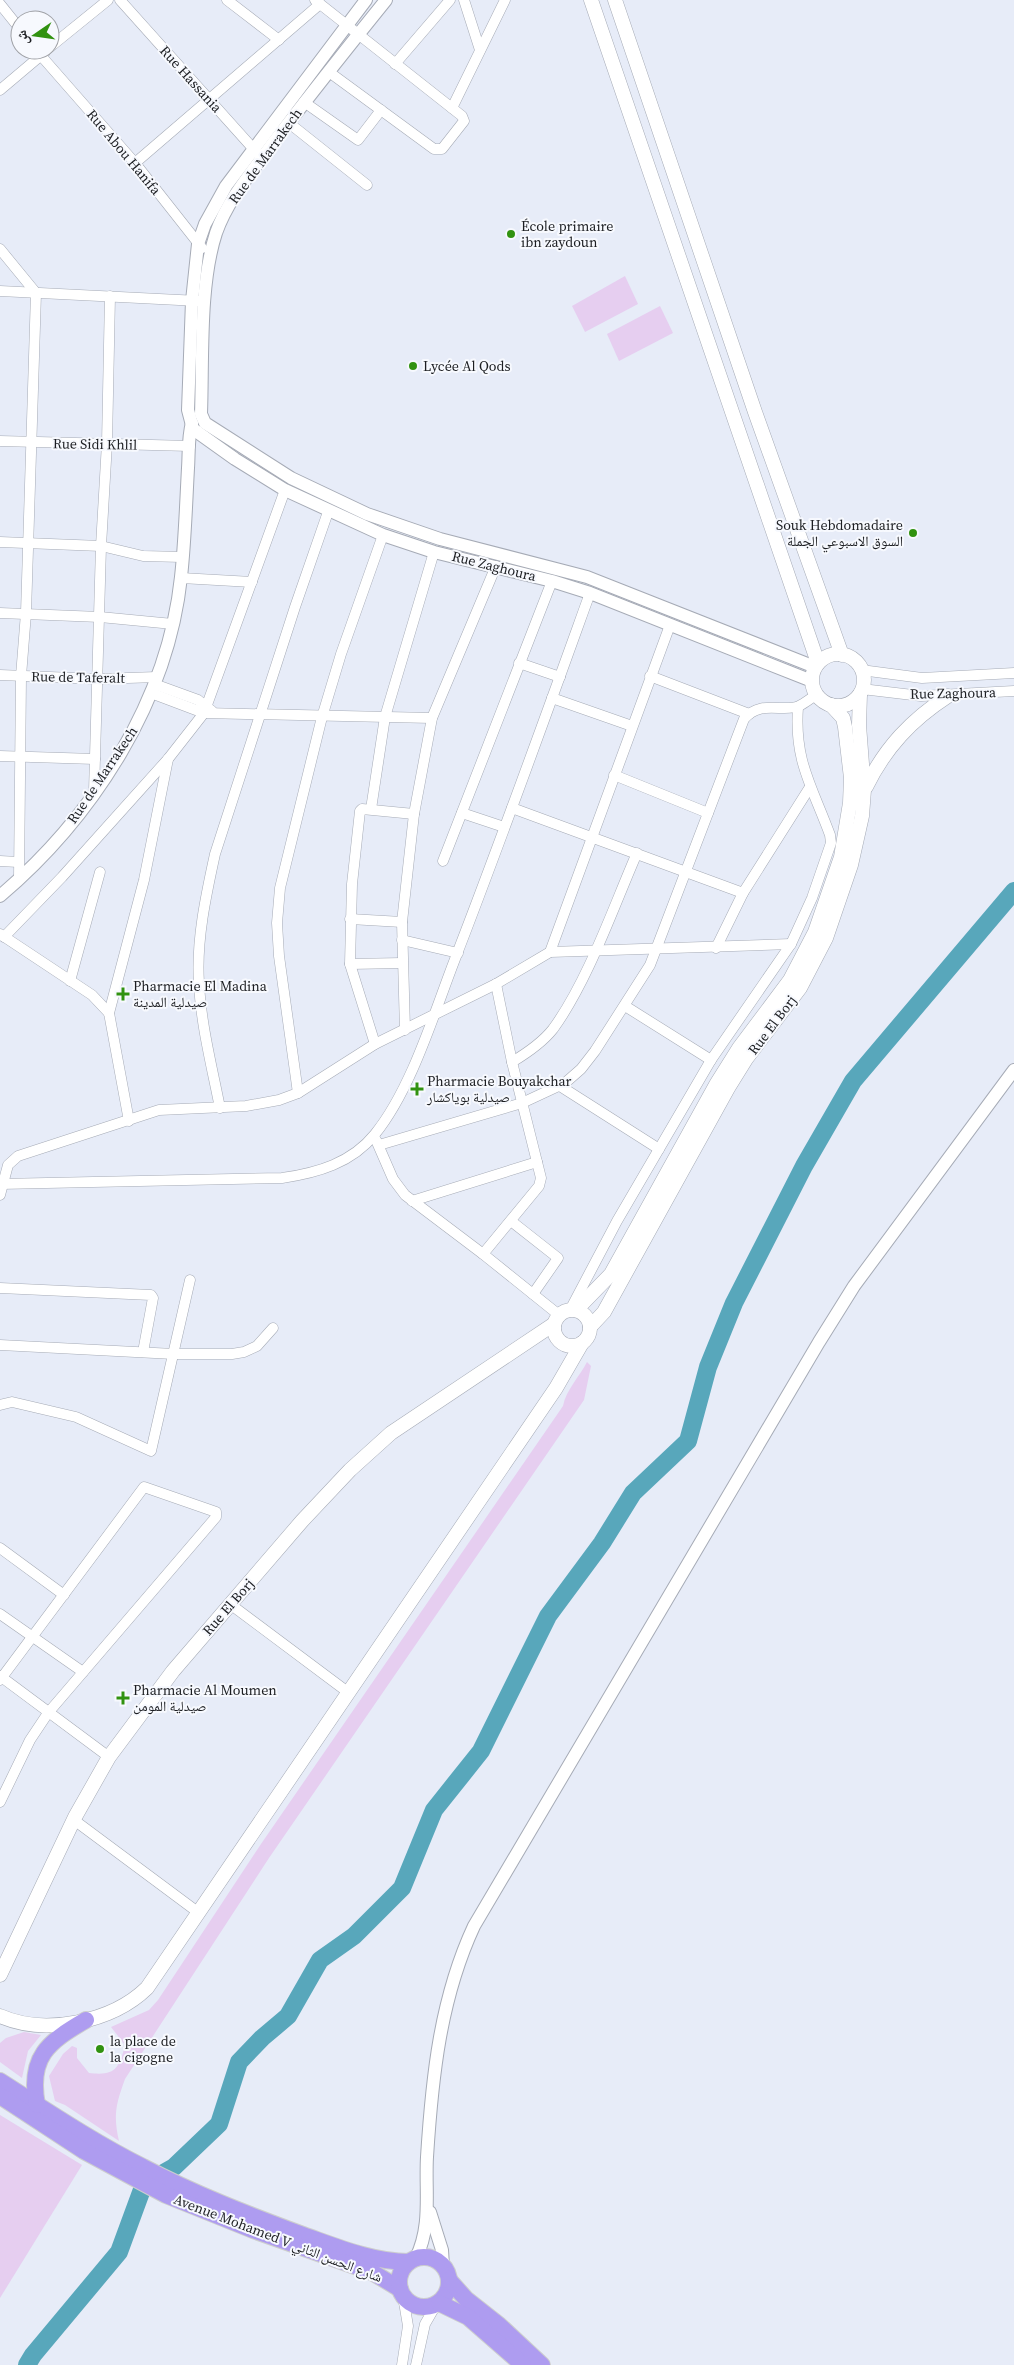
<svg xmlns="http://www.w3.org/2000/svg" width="1014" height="2365" viewBox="0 0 1014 2365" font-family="'Source Serif 4','Noto Naskh Arabic',serif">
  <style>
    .green { fill: #e6cef0 }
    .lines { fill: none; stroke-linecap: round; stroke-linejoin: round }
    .river { stroke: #58a7bb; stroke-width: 18 }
    .minor-casing { stroke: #a6abb6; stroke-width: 11 }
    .tertiary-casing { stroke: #a6abb6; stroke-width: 14 }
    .secondary-casing { stroke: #a6abb6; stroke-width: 15 }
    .trunk-casing { stroke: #cdcece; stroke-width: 18 }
    .minor { stroke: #fff; stroke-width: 10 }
    .tertiary { stroke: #fff; stroke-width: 12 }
    .secondary { stroke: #fff; stroke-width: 14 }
    .trunk { stroke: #ae9cf0; stroke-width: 16 }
    .poi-dot { fill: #319210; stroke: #f7f9fe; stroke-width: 2 }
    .labels { text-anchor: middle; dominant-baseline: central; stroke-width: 4; stroke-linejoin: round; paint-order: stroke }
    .street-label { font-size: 14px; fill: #1c1e22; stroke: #f7f9fe }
    .poi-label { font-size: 14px; fill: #1c1e22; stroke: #f7f9fe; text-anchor: start }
  </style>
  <rect width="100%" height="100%" fill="#e7ecf8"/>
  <g class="green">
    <path d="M625 276 638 304 585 332 572 306Z"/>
    <path d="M660 306 673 333 619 361 607 334Z"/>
    <path d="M587 1362 591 1366 584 1400 269 1858 125 2079C116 2104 113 2115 119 2141L65 2105 55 2101 49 2076 63 2054 72 2046 77 2048V2058L89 2073C115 2076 119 2069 125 2045L111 2027 149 2010 158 2000 261 1844 563 1406C566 1390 580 1376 587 1362Z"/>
    <path d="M24 2032 41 2035 28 2051 22 2078 0 2062V2043L6 2038Z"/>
    <path d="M0 2115 82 2165 0 2298Z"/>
  </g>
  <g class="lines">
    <path class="river" d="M27 2365 33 2355 119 2252 144 2184 174 2167 219 2124 239 2062 262 2038 288 2016 320 1960 354 1936 402 1888 434 1810 481 1751 548 1616 602 1543 633 1493 688 1441 708 1367 734 1303 804 1166 853 1081 1014 891"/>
    <g class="minor-casing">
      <g id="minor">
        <path d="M120 0 258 154"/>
        <path d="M227 0 279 40"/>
        <path d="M315 0 462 116 464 121 442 149H434L329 72"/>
        <path d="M464 0 480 50"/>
        <path d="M0 4 20 29"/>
        <path d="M50 47 108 0"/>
        <path d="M36 50 135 163 202 248"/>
        <path d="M395 64 450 0"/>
        <path d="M0 90 45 52"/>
        <path d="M304 102 358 140 381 110"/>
        <path d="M452 108 505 0"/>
        <path d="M289 123 367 185"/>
        <path d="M135 163 320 4"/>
        <path d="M0 249 36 293 26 613 21 676 19 879"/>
        <path d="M0 291 199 301"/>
        <path d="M0 441 190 446"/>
        <path d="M0 542 101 546 143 556 182 557"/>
        <path d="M181 578 252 582"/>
        <path d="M0 613 100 617 173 624"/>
        <path d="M519 663 560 677"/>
        <path d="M861 670 922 678 1014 673"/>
        <path d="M0 675 98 679 157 677"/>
        <path d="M650 676 749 714"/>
        <path d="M154 684 198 700 212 711"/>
        <path d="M862 689 921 696 1014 691"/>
        <path d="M151 693 204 713 432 718"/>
        <path d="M552 698 632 726"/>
        <path d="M0 756 95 759"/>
        <path d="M614 775 708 813"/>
        <path d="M94 792 101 546 107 443 110 296"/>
        <path d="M512 808 743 893"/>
        <path d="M371 809 385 717 434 552"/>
        <path d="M462 813 504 827"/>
        <path d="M0 861 18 862"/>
        <path d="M443 861 552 581"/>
        <path d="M350 919 402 922"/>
        <path d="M0 934 92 995 109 1013"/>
        <path d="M4 937 62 877 168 759 204 713 285 490"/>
        <path d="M402 940 458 953"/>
        <path d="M716 948 743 893 810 787"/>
        <path d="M550 952 670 625"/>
        <path d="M350 964 402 963"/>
        <path d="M70 981 100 872"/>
        <path d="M625 1006 711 1060"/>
        <path d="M405 1030 402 922 414 814 432 718 496 566"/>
        <path d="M375 1044 350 964 352 884 360 811 362 809 414 814"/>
        <path d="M512 1062C527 1053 542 1043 553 1029 588 981 613 908 637 853"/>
        <path d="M560 1086 659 1149"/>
        <path d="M298 1093 279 956 277 923 280 888 322 717 341 654 383 535"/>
        <path d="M220 1108C212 1067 201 1025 199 983 196 941 206 895 215 854L295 607 328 512"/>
        <path d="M129 1121 109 1013 144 880 168 759"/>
        <path d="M376 1140 393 1179 405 1195 483 1254 559 1315"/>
        <path d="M379 1145 522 1103 565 1083 581 1069 595 1051 650 965 744 719C761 699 783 713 799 706 805 703 811 698 816 695"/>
        <path d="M0 1184 282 1178C317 1173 352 1163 375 1134 412 1088 434 1013 455 959 502 838 546 715 590 593"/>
        <path d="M0 1195 8 1165 18 1156 159 1110 246 1106 279 1100 298 1093 375 1044 496 984 550 952 791 944"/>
        <path d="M412 1201 537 1162"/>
        <path d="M511 1221 558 1258 533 1294"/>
        <path d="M483 1254 539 1186 541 1178 512 1062 496 984"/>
        <path d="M0 1288 151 1295 153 1298 143 1352"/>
        <path d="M570 1310 617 1221 711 1060 791 944 812 898 831 843 830 835C812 786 794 761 798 707"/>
        <path d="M0 1345 174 1354H232L244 1352 257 1346 273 1328"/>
        <path d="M0 1405 12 1402 76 1417 151 1451 190 1280"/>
        <path d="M0 1548 64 1595"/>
        <path d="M230 1604 349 1693"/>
        <path d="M0 1614 83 1672"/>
        <path d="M0 1676 109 1757"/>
        <path d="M0 1680 144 1487 216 1512V1517L48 1713 30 1740 0 1802"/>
        <path d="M74 1820 199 1913"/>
        <path d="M402 2365 408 2326 403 2296"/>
        <path d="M416 2365 425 2324 436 2305"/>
      </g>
    </g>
    <g class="tertiary-casing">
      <g id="tertiary">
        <path d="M366 0 226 186 205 224 198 244 192 301 188 410 193 429 235 459 285 490 383 535 434 552 552 581 590 593 812 681"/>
        <path d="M386 0C348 47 310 95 273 143 252 172 228 199 216 233 199 285 203 359 201 414L205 423 291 478 367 514 440 539 587 577 815 667"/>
        <path d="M0 896C93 817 168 701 181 577 185 541 186 504 188 468 189 454 188 436 192 423"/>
        <path d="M430 2212 442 2250 443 2266"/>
        <path d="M416 2258C432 2225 425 2192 427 2157 432 2078 440 1999 474 1926L819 1342 854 1286 1014 1070"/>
      </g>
    </g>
    <g class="secondary-casing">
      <g id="secondary">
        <path d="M591 0 818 663"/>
        <path d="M615 0 755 412 842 655"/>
        <circle cx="838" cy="680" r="26"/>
        <path d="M866 787C885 748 911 720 948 696"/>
        <path d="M576 1310 611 1274 717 1083 739 1048 790 980 815 932 841 857 850 803 851 778 845 727 843 718 831 705"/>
        <circle cx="572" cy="1328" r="18"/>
        <path d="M590 1327 604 1312 728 1088 746 1059 800 988 826 938 851 865 862 816 864 790 859 725 860 694"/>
        <path d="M0 1975 75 1817 109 1757 173 1671 302 1521 350 1470 391 1433 554 1324"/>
        <path d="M0 2016C45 2036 112 2022 147 1988L556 1388 582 1343"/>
      </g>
    </g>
    <g class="trunk-casing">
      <g id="trunk">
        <path d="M0 2081C47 2111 93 2142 143 2167 194 2194 249 2215 303 2235 337 2247 373 2262 409 2262"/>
        <path d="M0 2096 84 2151 166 2195 253 2230 372 2272 400 2289"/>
        <path d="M37 2105C28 2057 48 2042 86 2020"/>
        <circle cx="424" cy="2282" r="25"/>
        <path d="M449 2280 466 2299 499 2325 542 2365"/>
        <path d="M439 2303 468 2317 523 2365"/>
      </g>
    </g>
    <use href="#minor" class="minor"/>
    <use href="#tertiary" class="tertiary"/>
    <use href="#secondary" class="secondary"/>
    <use href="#trunk" class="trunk"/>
  </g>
  <g class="poi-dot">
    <circle cx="511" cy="234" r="5"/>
    <circle cx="413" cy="366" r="5"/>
    <circle cx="913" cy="533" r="5"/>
    <path d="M120.5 986.5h5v5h5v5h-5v5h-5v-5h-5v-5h5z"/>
    <path d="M414.5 1081.5h5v5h5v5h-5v5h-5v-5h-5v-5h5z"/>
    <path d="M120.5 1690.5h5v5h5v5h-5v5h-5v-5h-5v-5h5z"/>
    <circle cx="100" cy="2049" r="5"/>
  </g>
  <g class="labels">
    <g class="street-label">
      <text transform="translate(191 79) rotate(48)">Rue Hassania</text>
      <text transform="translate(124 152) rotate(50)">Rue Abou Hanifa</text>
      <text transform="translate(265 156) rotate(-54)">Rue de Marrakech</text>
      <text transform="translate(95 444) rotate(1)">Rue Sidi Khlil</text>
      <text transform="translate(494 566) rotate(14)">Rue Zaghoura</text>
      <text transform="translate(78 677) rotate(1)">Rue de Taferalt</text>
      <text transform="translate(953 693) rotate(-1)">Rue Zaghoura</text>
      <text transform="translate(102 775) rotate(-56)">Rue de Marrakech</text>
      <text transform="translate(772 1025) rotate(-53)">Rue El Borj</text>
      <text transform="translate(228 1607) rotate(-49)">Rue El Borj</text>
      <text transform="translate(278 2238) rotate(21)">Avenue Mohamed V شارع الحسن الثاني</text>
    </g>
    <g class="poi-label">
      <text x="521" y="226">École primaire<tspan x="521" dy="16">ibn zaydoun</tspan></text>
      <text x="423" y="366">Lycée Al Qods</text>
      <text x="903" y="525" text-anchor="end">Souk Hebdomadaire<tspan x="903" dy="16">السوق الاسبوعي الجملة</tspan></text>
      <text x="133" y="986">Pharmacie El Madina<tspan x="133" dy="16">صيدلية المدينة</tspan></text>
      <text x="427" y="1081">Pharmacie Bouyakchar<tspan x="427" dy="16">صيدلية بوياكشار</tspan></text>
      <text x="133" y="1690">Pharmacie Al Moumen<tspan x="133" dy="16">صيدلية المومن</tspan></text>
      <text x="110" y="2041">la place de<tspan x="110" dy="16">la cigogne</tspan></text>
    </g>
  </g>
  <g transform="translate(35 35) rotate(257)"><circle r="24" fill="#f7f9fe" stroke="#9fa1a6"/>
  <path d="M0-4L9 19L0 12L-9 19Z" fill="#319210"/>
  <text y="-8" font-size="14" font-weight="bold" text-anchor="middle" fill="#1c1e22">ش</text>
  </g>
</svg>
